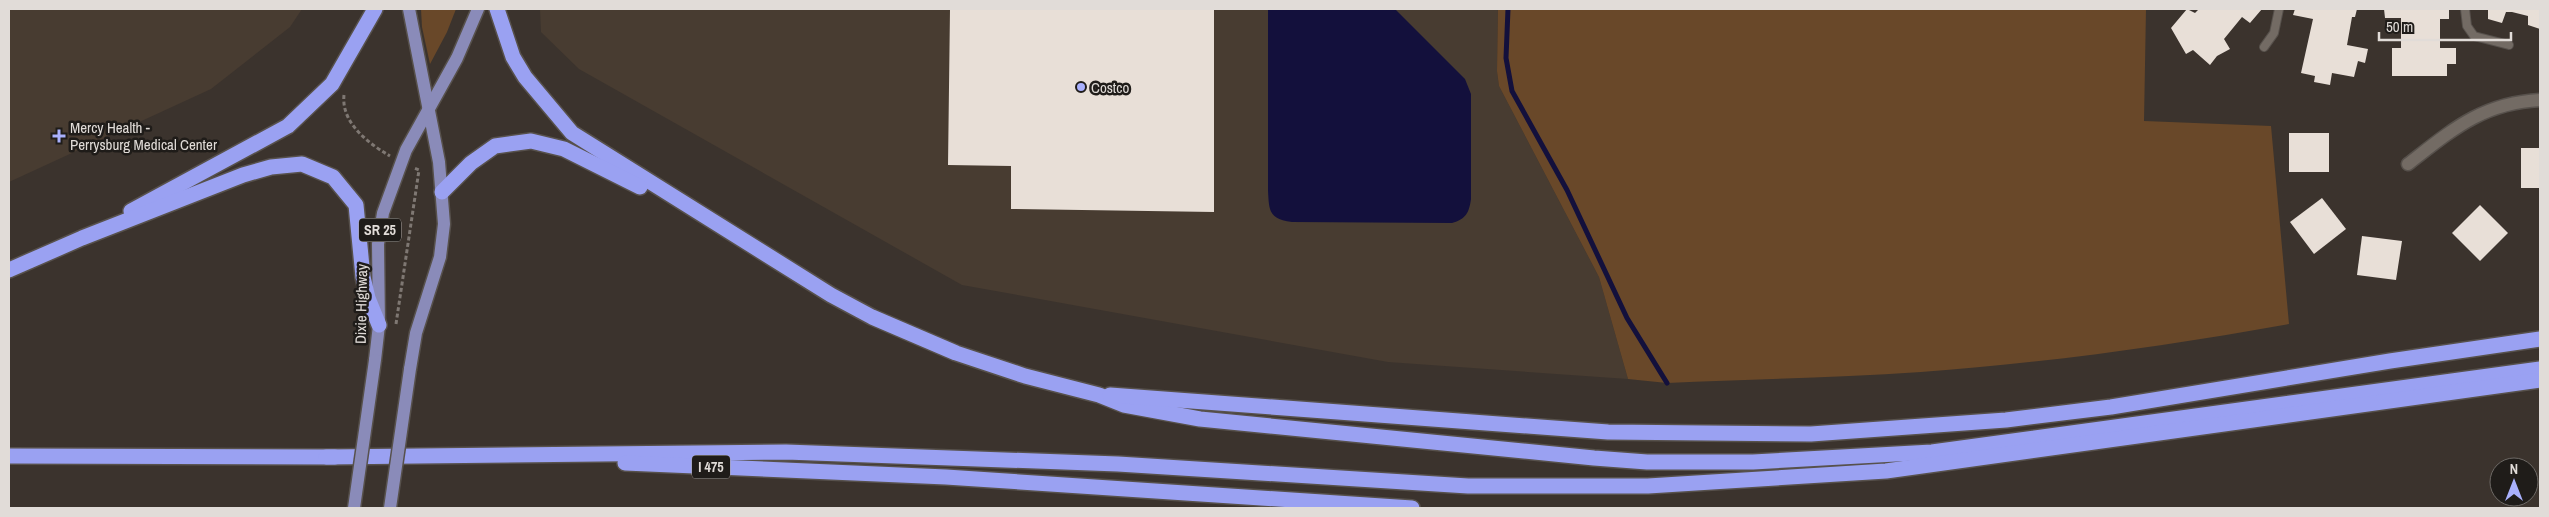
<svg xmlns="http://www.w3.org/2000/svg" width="2549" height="517" viewBox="0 0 2549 517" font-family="'Archivo Narrow',sans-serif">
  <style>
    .built { fill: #483c31 }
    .green { fill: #694829 }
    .water { fill: #13103c }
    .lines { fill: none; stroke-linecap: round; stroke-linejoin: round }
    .stream { stroke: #13103c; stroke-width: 5 }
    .building { fill: #e8dfd7 }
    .service-casing { stroke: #57514c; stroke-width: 10 }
    .minor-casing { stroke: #57514c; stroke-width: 15 }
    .primary-casing { stroke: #57514c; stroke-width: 15 }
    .motorway-casing { stroke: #57514c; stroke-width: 18 }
    .path { stroke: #7f7873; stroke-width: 3; stroke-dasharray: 4 2.5; stroke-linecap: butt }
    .service { stroke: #736b64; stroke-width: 8 }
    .minor { stroke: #736b64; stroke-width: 12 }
    .primary { stroke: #8a8bb9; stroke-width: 12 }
    .motorway { stroke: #9aa1f2; stroke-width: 15 }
    .primary-bridge-casing { stroke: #57514c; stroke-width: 15; stroke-linecap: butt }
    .primary-bridge { stroke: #8a8bb9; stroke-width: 12 }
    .poi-dot { fill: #a9b0fc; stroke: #1f1c19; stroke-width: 2 }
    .labels { text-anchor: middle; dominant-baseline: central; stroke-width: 5; stroke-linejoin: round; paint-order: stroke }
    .shield { fill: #1f1c19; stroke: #a7a29f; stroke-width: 1 }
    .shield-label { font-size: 14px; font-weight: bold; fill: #e1dcd8 }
    .poi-label { font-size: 15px; fill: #e1dcd8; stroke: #1f1c19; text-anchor: start }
    .street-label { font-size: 15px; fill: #e1dcd8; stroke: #1f1c19 }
  </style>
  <rect width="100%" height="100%" fill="#3b332d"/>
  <g class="built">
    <path d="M9 9H302L290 27 211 89 9 182Z"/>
    <path d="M540 9H1498L1497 71 1499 86 1599 277 1628 379 1388 362 962 285 579 69 541 32Z"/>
  </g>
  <g class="green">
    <path d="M421 9H456L447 32 430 64 422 27Z"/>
    <path d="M1498 9H2146L2144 121 2271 126 2289 324C2168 346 2043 363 1921 372 1836 378 1751 379 1667 383L1628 379 1599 277 1499 86 1497 71Z"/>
  </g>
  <path class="water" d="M1268 9H1395L1465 79 1471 94V199C1469 213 1466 219 1452 223L1292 222C1269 219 1269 211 1268 190Z"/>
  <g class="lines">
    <path class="stream" d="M1508 9 1506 58 1512 91 1567 190 1627 318 1667 383"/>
  </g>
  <g class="building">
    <path d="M950 9H1214V212L1011 209V166L948 165Z"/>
    <path d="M2187 9 2195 13 2199 9H2262L2250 23 2242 17 2224 39 2230 49 2217 56 2210 65 2193 50 2186 54 2171 28Z"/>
    <path d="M2295 9H2357L2355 17H2352L2347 45 2368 49 2365 63 2358 61 2354 77 2332 73 2330 85 2314 82 2315 76 2301 73 2313 19 2293 15Z"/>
    <path d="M2384 9H2449V19H2440V48H2456V64H2447V76H2392V48H2401V18H2385Z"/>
    <path d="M2488 9H2540V29L2528 25V16L2512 12H2506L2502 23 2488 19Z"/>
    <rect x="2289" y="133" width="40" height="39"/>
    <rect x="2521" y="148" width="19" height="40"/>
    <path d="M2322 198 2346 229 2314 254 2290 222Z"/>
    <path d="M2480 205 2508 233 2480 261 2452 233Z"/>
    <path d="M2362 236 2402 241 2396 280 2357 275Z"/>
  </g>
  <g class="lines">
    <g class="service-casing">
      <g id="service">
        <path d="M2465 9 2467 26 2474 36 2509 45"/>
        <path d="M2264 47 2274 33 2279 9"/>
      </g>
    </g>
    <g class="minor-casing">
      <path id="minor" d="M2408 164C2452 130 2482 103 2540 100"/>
    </g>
    <g class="primary-casing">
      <g id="primary">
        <path d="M409 9 439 162 444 224 440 257 416 333 410 369"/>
        <path d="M375 360 379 325 378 244 383 213 406 150 457 58 478 9"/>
      </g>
    </g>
    <g class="motorway-casing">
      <g id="motorway">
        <path d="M497 9 513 57 525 77 572 133 831 295 872 317 956 353 1025 376 1099 395 1124 405 1200 419 1594 458 1647 462H1753L1932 452 2540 369"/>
        <path d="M442 192 471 163 495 146 531 141 564 149 640 187"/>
        <path d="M131 211 288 126 332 84 375 9"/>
        <path d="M9 270 82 238 243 175 271 167 302 164 333 177 356 205 363 277 368 298 379 325"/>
        <path d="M1110 395 1608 432 1811 434 2006 420 2111 407 2390 361 2540 339"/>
        <path d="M9 456 335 457"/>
        <path d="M326 457 786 452 1118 464 1468 486H1648L1886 471 2540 380"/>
        <path d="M625 463 946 477 1412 508"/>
      </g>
    </g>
    <g class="path">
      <path d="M344 95C341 123 368 143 390 156"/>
      <path d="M396 324 419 170 414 168"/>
    </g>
    <use href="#service" class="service"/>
    <use href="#minor" class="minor"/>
    <use href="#primary" class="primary"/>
    <use href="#motorway" class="motorway"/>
    <g class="primary-bridge-casing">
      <g id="primary-bridge">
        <path d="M354 508 375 360"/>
        <path d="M390 508 410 369"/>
      </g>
    </g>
    <use href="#primary-bridge" class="primary-bridge"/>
  </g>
  <g class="poi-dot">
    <circle cx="1081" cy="87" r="5"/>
    <path d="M56.5 128.5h5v5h5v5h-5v5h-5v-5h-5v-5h5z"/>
  </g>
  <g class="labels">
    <g class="shield">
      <rect x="359" y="218.5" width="42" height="23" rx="4"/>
      <rect x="692" y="455.5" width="38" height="23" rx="4"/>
    </g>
    <g class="shield-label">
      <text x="380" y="230">SR 25</text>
      <text x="711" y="467">I 475</text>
    </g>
    <g class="poi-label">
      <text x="1091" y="87">Costco</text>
      <text x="70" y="127">Mercy Health -<tspan x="70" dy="17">Perrysburg Medical Center</tspan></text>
    </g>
    <g class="street-label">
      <text transform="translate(361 304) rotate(-89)">Dixie Highway</text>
    </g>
  </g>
  <rect width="2549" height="517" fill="none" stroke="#e1dcd8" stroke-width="20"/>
  <g transform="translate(2514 482)"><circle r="24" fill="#1f1c19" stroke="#6d6965"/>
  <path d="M0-4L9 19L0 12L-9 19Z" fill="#a9b0fc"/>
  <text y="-8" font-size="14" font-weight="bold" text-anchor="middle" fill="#e1dcd8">N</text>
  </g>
  <path d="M2379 32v8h132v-8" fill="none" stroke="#e1dcd8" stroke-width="2.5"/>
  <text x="2386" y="32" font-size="15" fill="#e1dcd8" stroke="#1f1c19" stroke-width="4" paint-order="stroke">50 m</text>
</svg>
